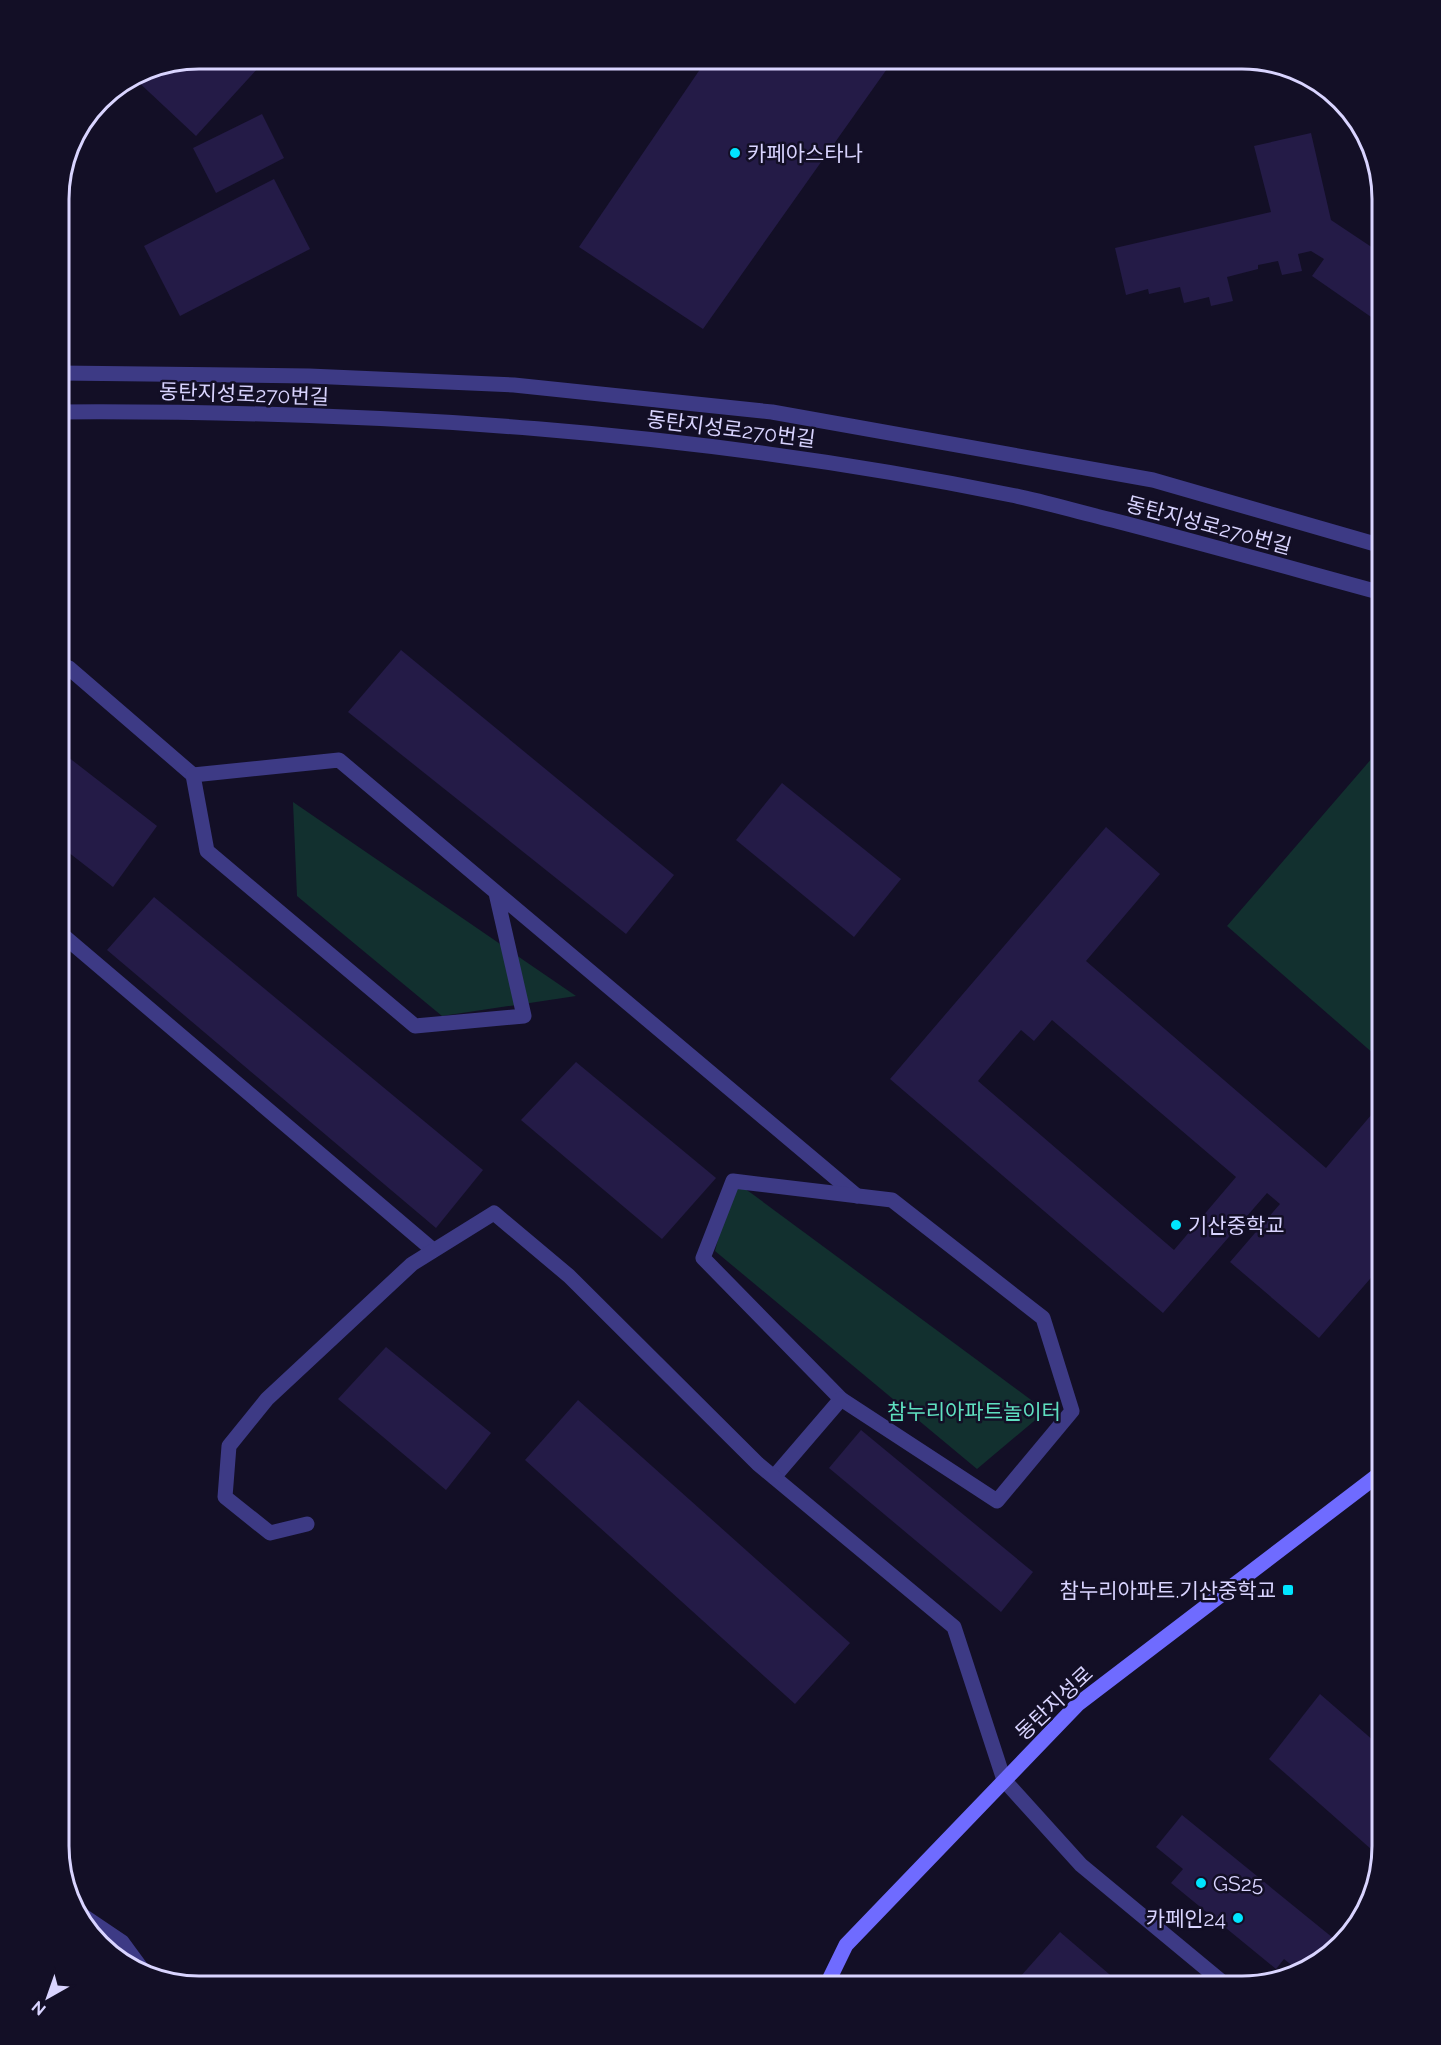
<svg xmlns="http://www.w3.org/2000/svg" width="1441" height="2045" viewBox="0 0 1441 2045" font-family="Raleway,'Noto Sans KR',sans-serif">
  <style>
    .green { fill: #12302f }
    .building { fill: #241b47; fill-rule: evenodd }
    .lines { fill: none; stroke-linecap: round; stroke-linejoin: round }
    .lane { stroke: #3d3a85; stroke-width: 15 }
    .street { stroke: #3d3a85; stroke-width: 15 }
    .secondary { stroke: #6f6bff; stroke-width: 15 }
    .poi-dot { fill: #00e5ff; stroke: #130f26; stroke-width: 2 }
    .labels { text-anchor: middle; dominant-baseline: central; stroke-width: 5; stroke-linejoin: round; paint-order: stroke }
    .poi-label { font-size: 21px; fill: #d9d4ff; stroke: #130f26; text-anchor: start }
    .street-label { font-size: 21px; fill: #d9d4ff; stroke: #130f26 }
    .park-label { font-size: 21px; fill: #5fe0c0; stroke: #130f26 }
    .rim { fill: none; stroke: #d9d4ff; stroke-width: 3 }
  </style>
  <rect width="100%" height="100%" fill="#130f26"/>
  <g class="green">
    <path d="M1373 757 1382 765V1061L1227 926Z"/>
    <path d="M293 802 576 996 442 1016 297 896Z"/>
    <path d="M733 1181 751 1193 1046 1411 977 1469 715 1251Z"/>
  </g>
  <g class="building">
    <path d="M199 58 248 59 258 68 196 136 133 77 146 69Z"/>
    <path d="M707 59H894L703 329 579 247Z"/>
    <path d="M262 114 284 158 216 193 193 148Z"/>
    <path d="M1311 133 1331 220 1382 254V307L1374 319 1312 276 1324 259 1311 251 1298 254 1302 271 1282 275 1278 261 1258 265V269L1227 277 1233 301 1211 306 1209 297 1184 303 1180 287 1149 294 1148 289 1126 295 1115 248 1271 212 1254 146Z"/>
    <path d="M274 179 310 249 180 316 144 246Z"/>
    <path d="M401 650 674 875 626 934 348 712Z"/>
    <path d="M59 750 157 826 113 887 59 845Z"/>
    <path d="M782 783 901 879 854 937 736 840Z"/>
    <path d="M1106 827 1160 874 1086 961 1326 1168 1372 1114 1382 1123V1265L1319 1338 1230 1262 1280 1204 1267 1193 1163 1313 890 1079ZM1052 1020 1236 1177 1174 1250 978 1081 1021 1030 1034 1041Z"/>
    <path d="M154 897 483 1170 436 1228 107 950Z"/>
    <path d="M576 1062 716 1178 662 1239 521 1120Z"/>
    <path d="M386 1347 491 1433 446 1490 338 1399Z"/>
    <path d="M578 1400 850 1643 795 1704 525 1460Z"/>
    <path d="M861 1430 1033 1572 1001 1612 829 1468Z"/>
    <path d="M1320 1694 1382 1748V1846L1380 1857 1269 1759Z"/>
    <path d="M1182 1815 1338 1942 1312 1967 1299 1971 1284 1959 1276 1969 1171 1883 1183 1869 1156 1847Z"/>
    <path d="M1060 1932 1123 1986H1012Z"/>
  </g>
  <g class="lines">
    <g class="lane">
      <path d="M59 664 69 668 193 775"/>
      <path d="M496 893 524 1016 415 1026 207 851 193 775 339 760 857 1196"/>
      <path d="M59 932 433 1250"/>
      <path d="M733 1181 892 1200 1043 1318 1072 1411 997 1501 841 1399 703 1258Z"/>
      <path d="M774 1477 841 1399"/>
      <path d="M307 1524 270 1533 225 1497 229 1446 267 1399 412 1264 494 1213 569 1276 758 1464 954 1627 1004 1780 1081 1865 1227 1986"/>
      <path d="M76 1911 122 1942 144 1972"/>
    </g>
    <g class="street">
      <path d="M59 373 309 376 514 385 772 412 1153 480 1382 546"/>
      <path d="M59 412C378 410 698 431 1011 495 1046 502 1081 513 1116 521 1205 544 1294 569 1382 593"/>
    </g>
    <path class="secondary" d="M826 1986 846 1945 1078 1704 1382 1472"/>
  </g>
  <g class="poi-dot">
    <circle cx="735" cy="153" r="6"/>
    <circle cx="1176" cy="1225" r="6"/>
    <rect x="1282" y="1584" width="12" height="12" rx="3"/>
    <circle cx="1201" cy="1883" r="6"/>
    <circle cx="1238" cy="1918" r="6"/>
  </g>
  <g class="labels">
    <g class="poi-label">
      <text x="747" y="153">카페아스타나</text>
      <text x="1188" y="1225">기산중학교</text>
      <text x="1276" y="1590" text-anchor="end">참누리아파트.기산중학교</text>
      <text x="1213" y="1883">GS25</text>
      <text x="1226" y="1918" text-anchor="end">카페인24</text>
    </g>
    <g class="street-label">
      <text transform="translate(244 394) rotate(2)">동탄지성로270번길</text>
      <text transform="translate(731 429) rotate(7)">동탄지성로270번길</text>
      <text transform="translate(1209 525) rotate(15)">동탄지성로270번길</text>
      <text transform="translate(1054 1703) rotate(-43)">동탄지성로</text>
    </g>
    <g class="park-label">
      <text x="974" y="1411">참누리아파트놀이터</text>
    </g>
  </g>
  <path d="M0 0H1441V2045H0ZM199 69H1242A130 130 0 0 1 1372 199V1846A130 130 0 0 1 1242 1976H199A130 130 0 0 1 69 1846V199A130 130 0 0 1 199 69Z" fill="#130f26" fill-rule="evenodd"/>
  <path class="rim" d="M199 69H1242A130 130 0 0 1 1372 199V1846A130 130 0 0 1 1242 1976H199A130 130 0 0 1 69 1846V199A130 130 0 0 1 199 69Z"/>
  <g transform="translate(48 1997) rotate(220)" stroke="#130f26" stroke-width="4.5" paint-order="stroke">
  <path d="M0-4.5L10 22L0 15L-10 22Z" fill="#d9d4ff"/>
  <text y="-9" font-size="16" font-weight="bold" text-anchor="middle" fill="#d9d4ff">N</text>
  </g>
</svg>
